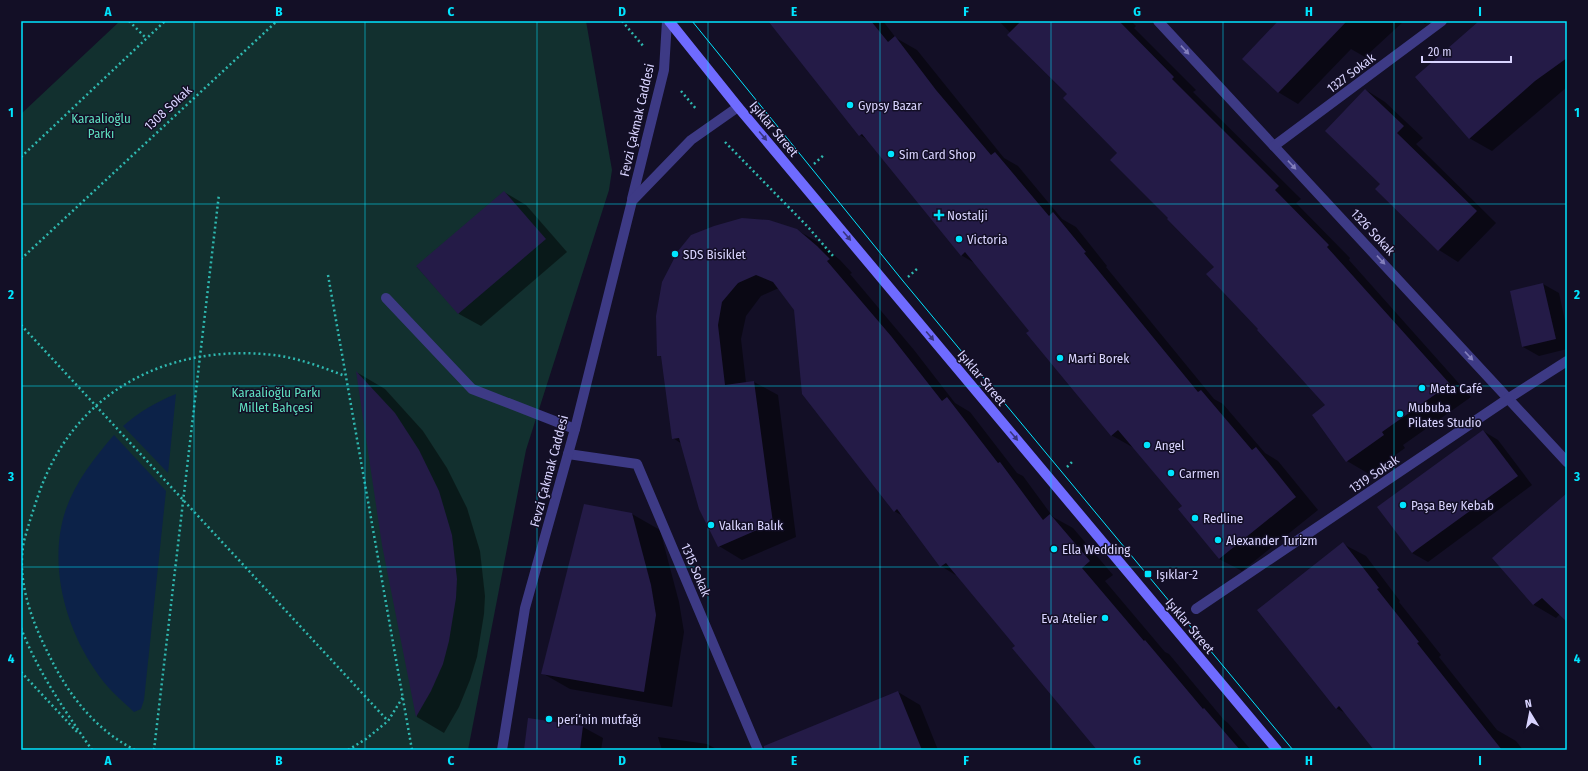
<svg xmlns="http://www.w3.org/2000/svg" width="1588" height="771" viewBox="0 0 1588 771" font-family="'Fira Sans Condensed',sans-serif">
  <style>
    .green { fill: #12302f }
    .water { fill: #0c2248 }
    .shadow { fill: #0007 }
    .building { fill: #241b47 }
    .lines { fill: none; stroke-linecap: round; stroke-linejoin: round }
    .path { stroke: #2fb8b0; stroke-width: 2.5; stroke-dasharray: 2 3; stroke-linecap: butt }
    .lane { stroke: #3d3a85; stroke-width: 10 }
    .street { stroke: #3d3a85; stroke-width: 10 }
    .secondary { stroke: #6f6bff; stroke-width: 10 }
    .tram { stroke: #00e5ff; stroke-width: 1 }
    .oneway { fill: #837fbc }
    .oneway2 { fill: #38347d }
    .grid { fill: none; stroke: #00e5ff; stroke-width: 1; stroke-opacity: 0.55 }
    .poi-dot { fill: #00e5ff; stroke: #130f26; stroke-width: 1.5 }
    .labels { text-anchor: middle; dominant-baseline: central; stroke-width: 3; stroke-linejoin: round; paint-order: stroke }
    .street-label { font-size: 13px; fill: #d9d4ff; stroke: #130f26 }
    .poi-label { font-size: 13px; fill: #d9d4ff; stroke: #130f26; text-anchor: start }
    .park-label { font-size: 13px; fill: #5fe0c0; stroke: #130f26 }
    .neatline { fill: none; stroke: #00e5ff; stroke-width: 1.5 }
    .grid-label { font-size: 13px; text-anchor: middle; font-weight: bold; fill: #00e5ff }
  </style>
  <rect width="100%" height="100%" fill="#130f26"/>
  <path class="green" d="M120 21H586L612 170 609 190 526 450 468 750H21V114Z"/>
  <g class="water">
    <path d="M176 394 168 473 123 426C139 412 156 402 176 394Z"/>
    <path d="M114 435 166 491 144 700 141 709 134 712C120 699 105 686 95 670 64 624 48 562 66 509 76 481 95 457 114 435Z"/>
  </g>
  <g class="shadow">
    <path d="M768 21H883L896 38 917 50 1004 158 1018 166 1062 219 1076 227 1107 266 1106 267 1214 399 1223 404 1265 453 1278 461 1318 510 1242 571 1219 559 1184 506 1134 448 1111 435 1030 331 976 264 961 255 869 141 860 135Z"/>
    <path d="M999 21H1131L1136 26 1134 28 1196 90 1193 92 1301 199 1296 203 1350 258 1349 260 1471 397 1403 445 1405 448 1369 474 1347 461 1327 406 1260 329 1215 267 1169 218 1119 153 1069 94Z"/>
    <path d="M1279 21H1404L1365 57 1351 49 1298 104 1278 92Z"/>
    <path d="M1421 21H1429L1425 24Z"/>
    <path d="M1480 21H1567V87L1492 151 1469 138Z"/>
    <path d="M1366 90 1385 102 1423 138 1416 144 1496 223 1458 262 1439 250Z"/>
    <path d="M504 192 526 205 567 252 481 326 459 314 417 267Z"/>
    <path d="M797 230 821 244 840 260 852 273 850 274 914 350 955 403 970 412 1017 473 1023 476 1053 517 1073 528 1113 575 1105 581 1165 652 1169 654 1224 720 1228 723 1251 750H1099L1016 646 957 576 941 566 905 517 894 511 795 309 779 288 761 296 746 316 741 339 746 383 754 382 778 395 796 537 742 560 719 546 682 444 673 438 662 357 658 355Z"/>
    <path d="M1543 284 1559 293 1567 330V349L1539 356 1523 347 1511 292Z"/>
    <path d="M358 373 385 389 423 431 447 468 467 508 480 551 485 596 484 614 477 657 470 680 459 707 444 733 417 717 383 545Z"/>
    <path d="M1483 431 1498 440 1532 485 1428 562 1412 553Z"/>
    <path d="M1567 495V621L1560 614 1556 618 1534 605 1493 558Z"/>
    <path d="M632 514 660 530 679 602 684 632 672 707 570 689 542 673Z"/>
    <path d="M1343 544 1366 556 1400 601 1399 602 1441 655 1439 657 1497 730 1516 741 1523 750H1375L1347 714 1336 708Z"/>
    <path d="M898 692 920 705 938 750H803Z"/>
    <path d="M583 727 603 738 601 750H525Z"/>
    <path d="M658 737 707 744 718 750H662Z"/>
  </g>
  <g class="building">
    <path d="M768 21H871L888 42 895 36 936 90 991 155 995 152 1049 216 1053 212 1086 252 1084 253 1198 392 1201 390 1252 450 1256 447 1296 497 1219 559 1178 509 1182 506 1118 430 1111 436 1026 333 1029 331 965 252 961 256 862 134 859 136Z"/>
    <path d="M1021 21H1119L1174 77 1172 79 1279 186 1275 190 1329 245 1327 247 1450 384 1382 432 1384 435 1346 462 1312 415 1325 405 1257 330 1258 329 1206 274 1214 267 1167 219 1168 218 1110 160 1117 153 1063 98 1067 94 1007 35Z"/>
    <path d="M1278 21H1347L1278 93 1242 59Z"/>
    <path d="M1479 21H1567V58L1535 81 1469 139 1415 77Z"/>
    <path d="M1365 89 1404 126 1397 133 1477 211 1438 251 1375 189 1380 184 1325 131Z"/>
    <path d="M504 191 546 239 458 314 416 266Z"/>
    <path d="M742 218 769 220 797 229 817 246 830 259 827 261 891 336 942 401 947 397 998 463 1000 462 1043 520 1050 514 1090 561 1082 568 1144 641 1145 640 1203 709 1204 708 1240 750H1097L1012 648 1015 646 946 563 940 567 897 509 894 512 802 394 794 310 773 282 756 275 738 283 722 302 718 325 725 385 754 381 773 523 718 547 699 509 679 438 672 439 661 356H657L656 316 662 282 678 251 691 235 714 226Z"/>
    <path d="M1543 283 1556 339 1522 347 1510 291Z"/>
    <path d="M356 371 395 413 419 450 439 491 452 535 457 579 456 598 449 641 443 664 431 691 416 717 382 545Z"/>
    <path d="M1483 430 1518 476 1412 553 1377 507Z"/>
    <path d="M1567 493V622L1542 598 1533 605 1492 558Z"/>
    <path d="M584 504 632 513 651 585 656 615 644 692 541 674Z"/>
    <path d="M1343 542 1379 588 1377 589 1419 642 1417 643 1502 750H1374L1339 706 1336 709 1257 610Z"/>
    <path d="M898 691 922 750H764V746Z"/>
    <path d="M528 718 583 726 580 750H524Z"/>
  </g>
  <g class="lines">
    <g class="path">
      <path d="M129 21 146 38"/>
      <path d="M622 21 644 47"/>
      <path d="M681 91 697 110"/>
      <path d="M725 142 808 227 833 256"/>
      <path d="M21 157 165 21"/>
      <path d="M814 164 825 154"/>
      <path d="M21 259 277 21"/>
      <path d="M328 275 412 750"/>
      <path d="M908 277 918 268"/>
      <path d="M21 325 388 721"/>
      <path d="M1067 467 1074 460"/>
      <path d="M21 628C38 672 65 711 92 750"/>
      <path d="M21 672 78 733"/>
      <path d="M135 750C96 730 69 696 50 657 32 622 16 581 24 541 28 526 33 511 38 496 73 392 167 343 274 355 298 358 322 367 345 376"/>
      <path d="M154 750 219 194"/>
      <path d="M348 750 366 739 388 721 403 697"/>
    </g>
    <path class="lane" d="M386 298 472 389 575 429"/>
    <g class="street">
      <path d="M1158 21 1567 462"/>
      <path d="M1274 146 1442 21"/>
      <path d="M632 199 664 70 667 21"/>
      <path d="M568 454 637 464 758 750"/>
      <path d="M1196 609 1509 398 1567 361"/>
      <path d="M502 750 525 608 575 429 632 201 691 140 738 107"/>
    </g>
    <path class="secondary" d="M669 21 738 107 1277 750"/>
    <path class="tram" d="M692 21 903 281 1293 750"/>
  </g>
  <defs><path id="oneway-solid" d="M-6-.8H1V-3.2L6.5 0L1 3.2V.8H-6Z"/></defs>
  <g class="oneway">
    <use href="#oneway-solid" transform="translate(1185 50) rotate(47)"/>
    <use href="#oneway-solid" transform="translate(1292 165) rotate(47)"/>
    <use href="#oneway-solid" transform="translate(1381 260) rotate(47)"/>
    <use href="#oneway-solid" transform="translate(1469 356) rotate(47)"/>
  </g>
  <g class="oneway2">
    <use href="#oneway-solid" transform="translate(763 136) rotate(50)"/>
    <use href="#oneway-solid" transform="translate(847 236) rotate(50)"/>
    <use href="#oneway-solid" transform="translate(930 336) rotate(50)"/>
    <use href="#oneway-solid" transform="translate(1014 436) rotate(50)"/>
  </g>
  <path class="grid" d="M194 21V750M365 21V750M537 21V750M708 21V750M880 21V750M1051 21V750M1223 21V750M1394 21V750M21 204H1567M21 386H1567M21 567H1567"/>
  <g class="poi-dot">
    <circle cx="850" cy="105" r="4"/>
    <circle cx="891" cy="154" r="4"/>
    <path d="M937 209h4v4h4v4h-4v4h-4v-4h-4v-4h4z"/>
    <circle cx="959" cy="239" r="4"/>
    <circle cx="675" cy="254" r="4"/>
    <circle cx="1060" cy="358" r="4"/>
    <circle cx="1422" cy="388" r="4"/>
    <circle cx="1400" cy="414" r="4"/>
    <circle cx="1147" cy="445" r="4"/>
    <circle cx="1171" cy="473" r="4"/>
    <circle cx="1403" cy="505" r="4"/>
    <circle cx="1195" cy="518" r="4"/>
    <circle cx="711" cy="525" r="4"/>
    <circle cx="1218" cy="540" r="4"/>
    <circle cx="1054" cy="549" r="4"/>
    <rect x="1144" y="570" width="8" height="8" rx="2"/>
    <circle cx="1105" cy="618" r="4"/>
    <circle cx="549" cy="719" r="4"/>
  </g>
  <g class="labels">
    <g class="street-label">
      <text transform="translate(1351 73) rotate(-37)">1327 Sokak</text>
      <text transform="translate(168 108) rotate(-43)">1308 Sokak</text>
      <text transform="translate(637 120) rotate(-77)">Fevzi Çakmak Caddesi</text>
      <text transform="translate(774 129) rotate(50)">Işıklar Street</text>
      <text transform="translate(1373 232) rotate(47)">1326 Sokak</text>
      <text transform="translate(982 378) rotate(50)">Işıklar Street</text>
      <text transform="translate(549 471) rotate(-75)">Fevzi Çakmak Caddesi</text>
      <text transform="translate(1374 474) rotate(-34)">1319 Sokak</text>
      <text transform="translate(696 570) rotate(67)">1315 Sokak</text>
      <text transform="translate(1190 626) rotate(50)">Işıklar Street</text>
    </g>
    <g class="poi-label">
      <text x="858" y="105">Gypsy Bazar</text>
      <text x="899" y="154">Sim Card Shop</text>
      <text x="947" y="215">Nostalji</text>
      <text x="967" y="239">Victoria</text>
      <text x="683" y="254">SDS Bisiklet</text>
      <text x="1068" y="358">Marti Borek</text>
      <text x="1430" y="388">Meta Café</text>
      <text x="1408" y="407">Mububa<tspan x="1408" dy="15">Pilates Studio</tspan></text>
      <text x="1155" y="445">Angel</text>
      <text x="1179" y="473">Carmen</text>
      <text x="1411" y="505">Paşa Bey Kebab</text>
      <text x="1203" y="518">Redline</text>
      <text x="719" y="525">Valkan Balık</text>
      <text x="1226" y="540">Alexander Turizm</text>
      <text x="1062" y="549">Ella Wedding</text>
      <text x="1156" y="574">Işıklar-2</text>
      <text x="1097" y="618" text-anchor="end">Eva Atelier</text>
      <text x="557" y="719">peri‘nin mutfağı</text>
    </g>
    <g class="park-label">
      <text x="101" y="118">Karaalioğlu<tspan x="101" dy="15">Parkı</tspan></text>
      <text x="276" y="392">Karaalioğlu Parkı<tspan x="276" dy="15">Millet Bahçesi</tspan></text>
    </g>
  </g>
  <rect width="1588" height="771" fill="none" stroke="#130f26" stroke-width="44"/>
  <g transform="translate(1530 713) rotate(350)" stroke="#130f26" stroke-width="3" paint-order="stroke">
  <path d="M0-3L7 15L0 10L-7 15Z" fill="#d9d4ff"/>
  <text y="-6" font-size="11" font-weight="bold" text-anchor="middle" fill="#d9d4ff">N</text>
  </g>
  <path d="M1422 56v6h89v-6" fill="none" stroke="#d9d4ff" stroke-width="2"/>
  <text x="1428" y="56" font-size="12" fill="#d9d4ff" stroke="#130f26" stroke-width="3" paint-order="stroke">20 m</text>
  <rect x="22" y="22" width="1544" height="727" class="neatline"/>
  <g class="grid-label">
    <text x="108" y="16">A</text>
    <text x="279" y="16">B</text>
    <text x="451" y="16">C</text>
    <text x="622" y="16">D</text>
    <text x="794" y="16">E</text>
    <text x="966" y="16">F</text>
    <text x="1137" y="16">G</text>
    <text x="1309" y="16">H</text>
    <text x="1480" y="16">I</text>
    <text x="11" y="117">1</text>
    <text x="1577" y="117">1</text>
    <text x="11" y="299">2</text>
    <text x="1577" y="299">2</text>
    <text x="11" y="481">3</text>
    <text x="1577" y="481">3</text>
    <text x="11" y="663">4</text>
    <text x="1577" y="663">4</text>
    <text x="108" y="765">A</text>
    <text x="279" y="765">B</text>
    <text x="451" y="765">C</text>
    <text x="622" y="765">D</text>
    <text x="794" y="765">E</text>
    <text x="966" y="765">F</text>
    <text x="1137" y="765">G</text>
    <text x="1309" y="765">H</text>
    <text x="1480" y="765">I</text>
  </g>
</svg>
